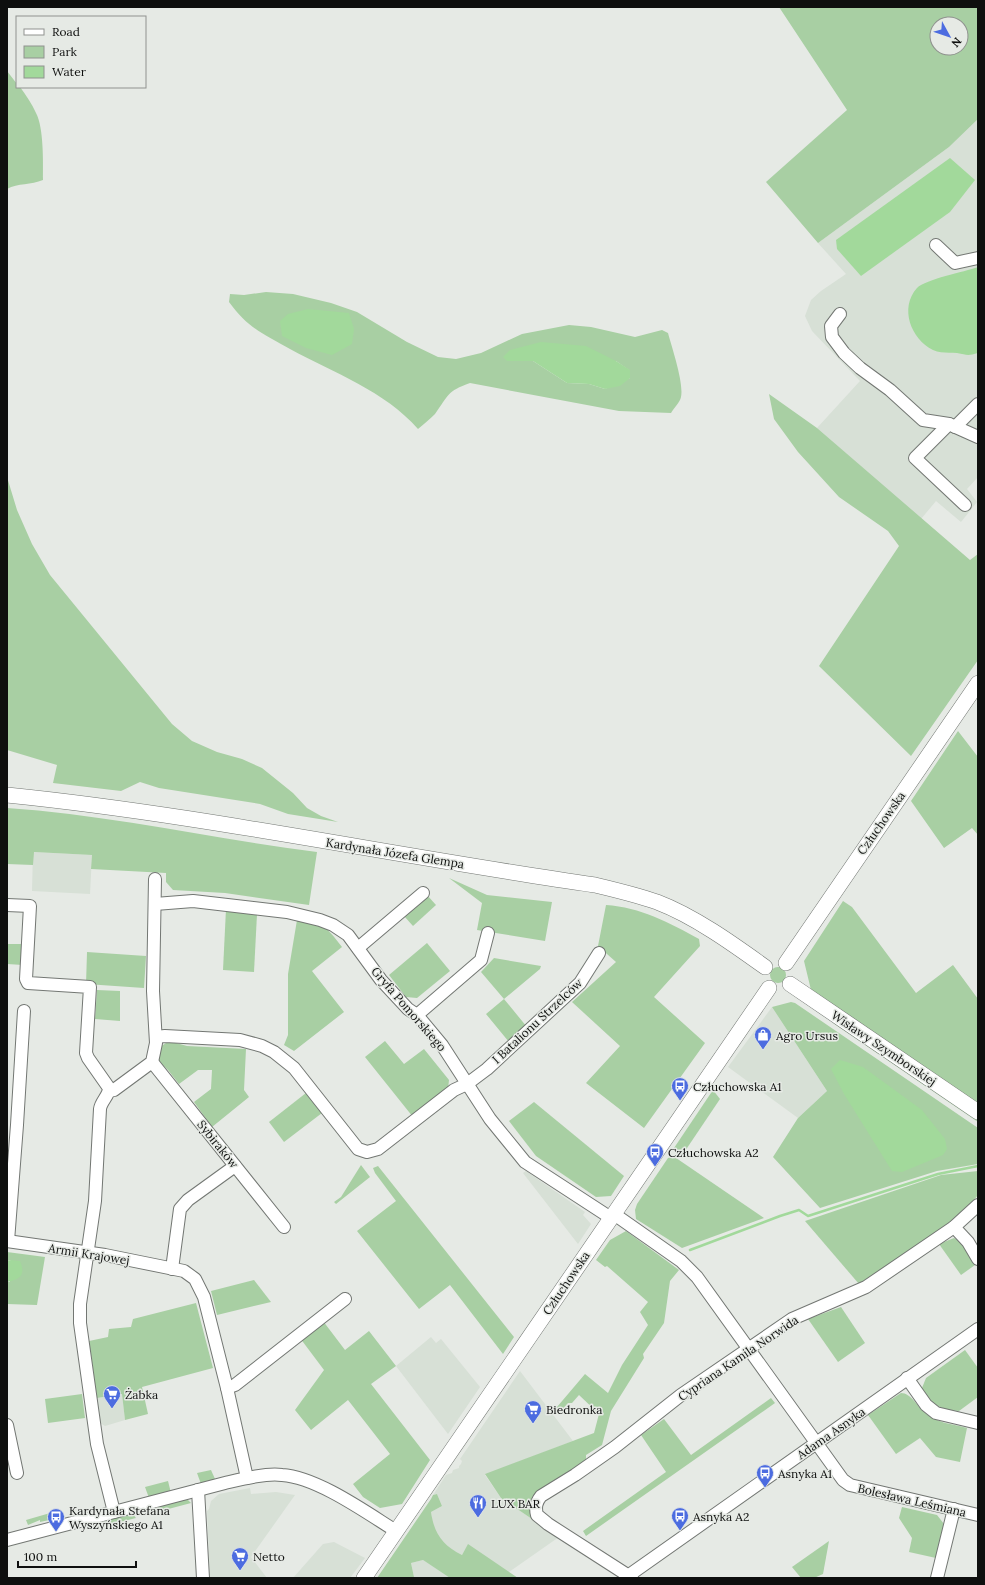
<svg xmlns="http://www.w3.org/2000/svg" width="985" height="1585" viewBox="0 0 985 1585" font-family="Lora,serif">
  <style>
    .built { fill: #d7e0d6 }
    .green { fill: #a8cfa3; fill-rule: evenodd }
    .water { fill: #a2d99b }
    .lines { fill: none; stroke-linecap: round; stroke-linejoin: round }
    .stream { stroke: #a2d99b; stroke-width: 2.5 }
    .minor-casing { stroke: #737773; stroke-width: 14 }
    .major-casing { stroke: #737773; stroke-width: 16 }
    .minor { stroke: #fff; stroke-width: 12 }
    .major { stroke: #fff; stroke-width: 15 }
    .labels { text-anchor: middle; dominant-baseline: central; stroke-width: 3; stroke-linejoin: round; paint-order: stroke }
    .street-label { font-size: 12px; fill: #0e0f0e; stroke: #e6eae5 }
    .poi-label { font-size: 12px; fill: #0e0f0e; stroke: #e6eae5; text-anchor: start }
  </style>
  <rect width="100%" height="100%" fill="#e6eae5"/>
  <g class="built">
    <path d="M978 119V477L967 489 977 502 961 522 936 501 921 519 817 428 860 381 812 331 805 316 811 300 821 291 846 274 818 243 949 147Z"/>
    <path d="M33 852 92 855 90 894 32 891Z"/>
    <path d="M772 1007 827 1091 798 1118 728 1067Z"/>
    <path d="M526 1171 585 1212 583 1215 591 1224 578 1244 523 1173Z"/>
    <path d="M431 1337 436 1343 441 1339 480 1387 448 1434 396 1366Z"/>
    <path d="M520 1371 573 1441 485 1475 501 1498 559 1537 509 1572 468 1545 462 1555 452 1550 442 1542 433 1527 431 1512 442 1506 437 1494 433 1495 446 1475 452 1473 453 1470 459 1468V1466L461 1464 462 1461 460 1459Z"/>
    <path d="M122 1394 125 1420 105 1426 100 1423 97 1398Z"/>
    <path d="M250 1488 251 1494 276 1492 295 1495 251 1557 267 1578H210L207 1511 209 1509 211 1501 219 1494Z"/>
    <path d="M334 1542 365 1558 350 1578H293L323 1544Z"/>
    <path d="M423 1560 450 1578H408L414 1577 411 1563Z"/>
  </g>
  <g class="green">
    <path d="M779 7H978V119L949 147 818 243 766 182 847 110ZM937 24H961V48H937Z"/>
    <path d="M7 71 17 84V87H20C26 95 32 104 36 113 44 128 43 163 43 180 31 185 18 183 7 189Z"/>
    <path d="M266 292 293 294 331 303 357 312 407 342 438 357 456 359 481 353 522 334 569 325 591 327 635 337 662 330 668 333C672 348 684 383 681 397 680 402 674 408 671 413L619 411 470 383C447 391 448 396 435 414 430 419 424 424 418 429 385 391 334 373 290 349 263 334 248 328 229 302L230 294 244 295ZM533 361H616L629 370 630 378 605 389 589 384 567 383Z"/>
    <path d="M769 394 817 428 970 560 978 554V660L911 756 819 666 899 546 888 531 839 497 798 452 774 419Z"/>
    <path d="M7 477 17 510 32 544 50 575 172 724 192 741 217 752 242 759 262 768 293 793 307 808 321 816 338 822 288 814 260 804 159 788 140 782 121 791 53 783 57 765 7 750Z"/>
    <path d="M958 731 978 757V835L972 828 944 848 911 801Z"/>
    <path d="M7 808C111 815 214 839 317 852L309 905 225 893 173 890 166 882V873L91 869 92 855 34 852 33 865 7 864Z"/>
    <path d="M449 878 487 895 552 902 545 941 477 930 482 903Z"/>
    <path d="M427 895 436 905 413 926 404 916Z"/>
    <path d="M843 901 852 907 916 993 953 965 978 999V1106L811 990 804 961Z"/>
    <path d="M606 905C640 907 670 923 699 939L700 946 654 997 705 1043 644 1128 586 1083 620 1046 572 1002 616 962 598 946Z"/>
    <path d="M226 909 257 914 254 972 223 970Z"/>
    <path d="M297 920C324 924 326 926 342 947L312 971 344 1012 294 1051 284 1045 288 1035V974Z"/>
    <path d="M427 943 450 971 417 998 406 997 389 975Z"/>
    <path d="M7 944H23V965L7 964Z"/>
    <path d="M87 952 146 956 144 988 86 984Z"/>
    <path d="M494 958 541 966 540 969 504 999 527 1027 509 1042 486 1014 504 999 481 972Z"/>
    <circle cx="778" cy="975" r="8"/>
    <path d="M97 990 120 991V1021L95 1019Z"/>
    <path d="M791 1002 795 1003 978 1128V1164L937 1171 820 1208 773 1157 798 1118 827 1091 772 1007Z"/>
    <path d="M834 1021 978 1119V1122L833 1023Z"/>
    <path d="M169 1041 187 1046 246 1049 244 1090 249 1097 212 1127 194 1102 211 1089 212 1070H198L179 1084 168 1070 156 1059 160 1047Z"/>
    <path d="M385 1041 404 1064 424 1049 449 1080 448 1089 413 1117 365 1057Z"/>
    <path d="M713 1090 720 1099 683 1154 674 1148Z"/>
    <path d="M306 1093 322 1113 284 1142 269 1122Z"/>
    <path d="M534 1102 624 1176 611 1196 596 1197 536 1156 509 1121Z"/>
    <path d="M673 1156 679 1160 764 1218 682 1248 636 1219 635 1210 637 1204 668 1158Z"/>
    <path d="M361 1165 370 1177 336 1204 334 1202 341 1197Z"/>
    <path d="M378 1166 514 1337 503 1354 450 1285 419 1309 357 1231 396 1201 375 1173 373 1168Z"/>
    <path d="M978 1171V1195L957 1220 859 1284 805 1221 941 1175Z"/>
    <path d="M626 1231 679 1270 670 1281 664 1323 643 1354 644 1358 611 1411 602 1445 586 1455V1461L536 1493 529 1506 532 1519 501 1498 485 1474 594 1433 599 1414 579 1395 572 1403H568L559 1413 553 1407H557L585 1374 608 1393 622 1365 648 1325 640 1312 648 1302 607 1266 605 1267 596 1260 610 1240Z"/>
    <path d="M954 1238 962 1243 975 1265 961 1275 939 1244Z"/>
    <path d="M7 1252 45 1257 37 1305 7 1304V1282H10L11 1260 7 1261Z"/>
    <path d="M254 1280 271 1302 217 1315 211 1291Z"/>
    <path d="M196 1303 213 1368 142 1387 148 1414 125 1420 122 1394 97 1398 89 1341 108 1337 109 1329 131 1327 133 1319Z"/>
    <path d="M841 1307 865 1343 838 1362 808 1319Z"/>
    <path d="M323 1321 345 1350 369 1331 396 1366 371 1384 430 1460 402 1504 380 1508 363 1497 353 1484 390 1454 348 1400 311 1430 295 1410 324 1370 300 1338Z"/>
    <path d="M965 1350 978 1368V1397L959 1411C940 1410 931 1404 922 1388L926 1378Z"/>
    <path d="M901 1393C911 1393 917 1406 924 1412 936 1423 952 1424 967 1428L960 1462 936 1457 920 1438 896 1454 868 1415Z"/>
    <path d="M82 1394 85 1418 48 1423 45 1399Z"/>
    <path d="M771 1398 775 1403 586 1536 583 1531 666 1472 641 1435 664 1419 691 1455Z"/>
    <path d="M211 1470 215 1479 214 1482 201 1484 197 1473Z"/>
    <path d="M168 1481 171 1493 149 1498 145 1487Z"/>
    <path d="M437 1494 442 1506 431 1512C434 1533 442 1545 462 1555L468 1544 518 1578H450L423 1560 411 1563 414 1577 377 1578 431 1499 433 1495Z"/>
    <path d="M187 1499 191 1503 142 1516 140 1514 141 1510Z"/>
    <path d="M902 1507 937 1515 944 1524 936 1558 909 1552 912 1538 899 1518Z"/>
    <path d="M57 1511 59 1518 40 1522V1520L28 1525 26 1520Z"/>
    <path d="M130 1511 136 1518 88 1530 85 1523Z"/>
    <path d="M829 1541 823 1574 814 1578H801L792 1567Z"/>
  </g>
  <g class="water">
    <path d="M950 158 975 180 950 212 861 276 837 249 836 240Z"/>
    <path d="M978 267V353C968 356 967 355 957 353 949 352 941 354 933 350 911 339 899 308 917 288 926 279 964 272 978 267Z"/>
    <path d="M308 309 349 313 354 329 352 344 332 355 306 348 282 336 280 321 288 314Z"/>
    <path d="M541 342 586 346 616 361 630 370V378L620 386 605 389 589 384 567 383 533 361H507L503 357 510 350Z"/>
    <path d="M840 1060 863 1067 922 1110 945 1139 947 1149 943 1155 902 1172 892 1171 844 1094 831 1069Z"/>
    <path d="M11 1260 20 1261C26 1275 20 1279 7 1282V1261Z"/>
  </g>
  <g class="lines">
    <path class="stream" d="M690 1250 780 1216 799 1210 808 1216 938 1174 978 1166"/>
    <g class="minor-casing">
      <g id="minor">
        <path d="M936 245 955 263 978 258"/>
        <path d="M840 314 831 326 832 337 844 353 860 368 890 390 923 420 949 424"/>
        <path d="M955 427 978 404"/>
        <path d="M965 505 915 458 949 424 978 437"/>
        <path d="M155 904 193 901 287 912 320 920 333 925 348 935 381 980 408 1009 417 1015 442 1045 490 1119 525 1162 611 1218"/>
        <path d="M7 905 30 906 26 979 28 983 90 987 86 1053 88 1058 109 1088C109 1096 101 1101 100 1109L95 1201 80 1304V1323L97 1444 114 1512"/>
        <path d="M358 948 423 893"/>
        <path d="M417 1015 481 960 488 933"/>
        <path d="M156 1037 165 1036 240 1040 262 1046 274 1052 294 1068 358 1149 367 1152 378 1149 454 1090 467 1084 487 1069 580 983 599 953"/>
        <path d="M152 1062 284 1227"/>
        <path d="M109 1091 114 1090 152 1062 156 1043 153 991 155 879"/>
        <path d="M614 1214 681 1261 697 1277 843 1480 850 1485 978 1515"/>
        <path d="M954 1227 968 1242 978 1259"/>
        <path d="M7 1241 105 1255 184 1271 195 1279 204 1297 227 1388 247 1478"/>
        <path d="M8 1241 17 1125 24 1011"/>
        <path d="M172 1269 180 1209 188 1200 235 1166"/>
        <path d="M907 1378 926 1405 936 1413 978 1423"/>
        <path d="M227 1388 235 1385 345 1299"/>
        <path d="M7 1425 17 1473"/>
        <path d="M198 1490 203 1578"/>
        <path d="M7 1540 225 1483C242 1479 265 1473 282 1475 317 1477 367 1513 396 1531"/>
        <path d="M625 1578 978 1329"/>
        <path d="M632 1578 548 1524 537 1515C535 1507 536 1502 541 1496L575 1475 615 1447 681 1395 792 1319 866 1287 954 1227 978 1205"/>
        <path d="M937 1578 954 1509"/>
      </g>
    </g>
    <g class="major-casing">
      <g id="major">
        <path d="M7 795C204 815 399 857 595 885 616 890 637 895 657 902 694 916 733 944 765 967"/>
        <path d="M786 963 978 683"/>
        <path d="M790 984 978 1112"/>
        <path d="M364 1578 769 988"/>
      </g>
    </g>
    <use href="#minor" class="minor"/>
    <use href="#major" class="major"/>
  </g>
  <defs>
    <g id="shop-pin" transform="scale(0.9)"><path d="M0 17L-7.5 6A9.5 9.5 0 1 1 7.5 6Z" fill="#4c6ce0" stroke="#e6eae5"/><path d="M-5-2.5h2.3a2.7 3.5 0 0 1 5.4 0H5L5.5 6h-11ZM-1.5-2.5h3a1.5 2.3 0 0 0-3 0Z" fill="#fff"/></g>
    <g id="bus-pin" transform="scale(0.9)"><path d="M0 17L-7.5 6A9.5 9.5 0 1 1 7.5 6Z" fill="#4c6ce0" stroke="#e6eae5"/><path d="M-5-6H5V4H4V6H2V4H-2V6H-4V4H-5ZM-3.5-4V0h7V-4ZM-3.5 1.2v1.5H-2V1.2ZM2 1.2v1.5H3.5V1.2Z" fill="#fff"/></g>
    <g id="supermarket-pin" transform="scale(0.9)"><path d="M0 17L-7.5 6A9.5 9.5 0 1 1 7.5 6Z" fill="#4c6ce0" stroke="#e6eae5"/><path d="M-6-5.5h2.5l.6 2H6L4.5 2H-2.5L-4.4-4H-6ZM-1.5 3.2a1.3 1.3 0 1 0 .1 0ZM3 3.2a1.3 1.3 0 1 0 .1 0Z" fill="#fff"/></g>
    <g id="restaurant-pin" transform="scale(0.9)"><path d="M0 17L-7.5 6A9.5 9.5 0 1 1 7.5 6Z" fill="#4c6ce0" stroke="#e6eae5"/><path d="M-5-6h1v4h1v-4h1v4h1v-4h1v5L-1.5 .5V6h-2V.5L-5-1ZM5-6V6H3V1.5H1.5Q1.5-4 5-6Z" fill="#fff"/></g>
  </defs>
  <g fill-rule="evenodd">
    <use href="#shop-pin" x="763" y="1035"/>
    <use href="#bus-pin" x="680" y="1086"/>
    <use href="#bus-pin" x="655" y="1152"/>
    <use href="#supermarket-pin" x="112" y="1394"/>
    <use href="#supermarket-pin" x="533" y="1409"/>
    <use href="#bus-pin" x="765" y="1473"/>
    <use href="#restaurant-pin" x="478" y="1503"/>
    <use href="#bus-pin" x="680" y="1516"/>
    <use href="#bus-pin" x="56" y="1517"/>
    <use href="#supermarket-pin" x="240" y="1556"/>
  </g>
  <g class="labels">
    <g class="street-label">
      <text transform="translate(881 823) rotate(-55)">Człuchowska</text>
      <text transform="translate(395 853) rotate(9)">Kardynała Józefa Glempa</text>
      <text transform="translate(409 1009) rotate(49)">Gryfa Pomorskiego</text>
      <text transform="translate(537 1021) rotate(-43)">I Batalionu Strzelców</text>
      <text transform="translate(884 1048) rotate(34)">Wisławy Szymborskiej</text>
      <text transform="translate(218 1144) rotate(51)">Sybiraków</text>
      <text transform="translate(89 1254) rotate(9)">Armii Krajowej</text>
      <text transform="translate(566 1283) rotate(-56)">Człuchowska</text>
      <text transform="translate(738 1358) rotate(-34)">Cypriana Kamila Norwida</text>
      <text transform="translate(831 1433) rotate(-35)">Adama Asnyka</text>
      <text transform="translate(912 1500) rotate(13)">Bolesława Leśmiana</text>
    </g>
    <g class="poi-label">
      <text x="776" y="1035">Agro Ursus</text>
      <text x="693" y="1086">Człuchowska A1</text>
      <text x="668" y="1152">Człuchowska A2</text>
      <text x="125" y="1394">Żabka</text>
      <text x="546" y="1409">Biedronka</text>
      <text x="778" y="1473">Asnyka A1</text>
      <text x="491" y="1503">LUX BAR</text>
      <text x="69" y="1510">Kardynała Stefana<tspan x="69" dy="14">Wyszyńskiego A1</tspan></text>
      <text x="693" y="1516">Asnyka A2</text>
      <text x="253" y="1556">Netto</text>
    </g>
  </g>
  <rect width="985" height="1585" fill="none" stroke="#0e0f0e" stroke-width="16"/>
  <rect x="16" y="16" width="130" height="72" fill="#e6eae5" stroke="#90928f"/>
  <rect x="24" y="29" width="20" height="6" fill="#ffffff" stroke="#90928f"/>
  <text x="52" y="36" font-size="12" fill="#0e0f0e">Road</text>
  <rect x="24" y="46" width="20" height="12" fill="#a8cfa3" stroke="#90928f"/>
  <text x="52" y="56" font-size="12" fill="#0e0f0e">Park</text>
  <rect x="24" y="66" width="20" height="12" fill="#a2d99b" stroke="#90928f"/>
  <text x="52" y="76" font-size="12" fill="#0e0f0e">Water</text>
  <g transform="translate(949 36) rotate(130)"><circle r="19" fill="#e6eae5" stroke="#90928f"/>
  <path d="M0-3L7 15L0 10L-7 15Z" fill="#4c6ce0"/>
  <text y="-6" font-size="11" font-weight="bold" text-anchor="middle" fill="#0e0f0e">N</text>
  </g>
  <path d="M18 1561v6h118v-6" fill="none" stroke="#0e0f0e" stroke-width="2"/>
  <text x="24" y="1561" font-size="12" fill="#0e0f0e" stroke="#e6eae5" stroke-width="3" paint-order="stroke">100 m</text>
</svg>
